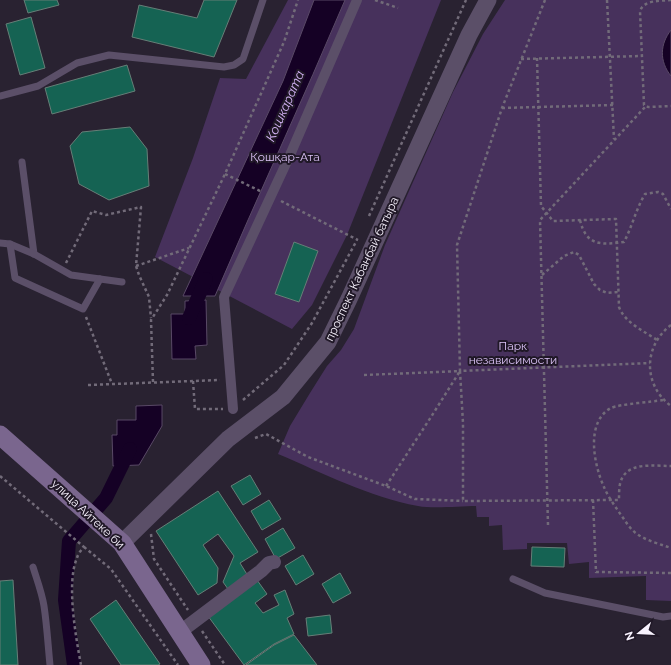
<svg xmlns="http://www.w3.org/2000/svg" width="671" height="665" viewBox="0 0 671 665" font-family="Raleway,sans-serif">
  <style>
    .green { fill: #47315c }
    .water { fill: #150125; stroke: #594966 }
    .lines { fill: none; stroke-linecap: round; stroke-linejoin: round }
    .canal { stroke: #150125; stroke-width: 14 }
    .building { fill: #156353; stroke: #667e77 }
    .path { stroke: #726b79; stroke-width: 2.5; stroke-dasharray: 3 3; stroke-linecap: butt }
    .service { stroke: #5b4f68; stroke-width: 7 }
    .pedestrian { stroke: #5b4f68; stroke-width: 10 }
    .minor { stroke: #5b4f68; stroke-width: 14 }
    .tertiary { stroke: #5b4f68; stroke-width: 17 }
    .secondary { stroke: #7a668e; stroke-width: 19 }
    .labels { text-anchor: middle; dominant-baseline: central; stroke-width: 4; stroke-linejoin: round; paint-order: stroke }
    .park-label { font-size: 12px; fill: #dbc2f6; stroke: #201827 }
    .street-label { font-size: 12px; fill: #f7f2fd; stroke: #201827 }
    .water-label { font-size: 13px; font-style: italic; fill: #d8b6fb; stroke: #201827 }
  </style>
  <rect width="100%" height="100%" fill="#292231"/>
  <g class="green">
    <path d="M288 0H441L347 235 312 305 292 329 155 257 193 158 220 78 246 79Z"/>
    <path d="M505 0H671V601L646 600V576L589 578V562L569 564 567 543H527V549L503 550 502 525 489 526V517H477L476 506C459 506 434 509 418 506 369 497 323 473 278 454L290 426 310 393 327 366 341 350 354 329 385 245 453 92 483 34Z"/>
  </g>
  <g class="water">
    <path d="M314 0H345C303 100 257 197 215 296H183L283 81Z"/>
    <path d="M671 30V76C659 61 660 44 671 30Z"/>
    <path d="M206 300 207 345 195 346 196 359H172L171 314H185V301Z"/>
    <path d="M162 405V426L139 465 113 466 112 435H117V420H136V406Z"/>
  </g>
  <g class="lines">
    <g class="canal">
      <path d="M189 318 206 279"/>
      <path d="M74 665 65 600 69 541 106 498 130 449"/>
    </g>
  </g>
  <g class="building">
    <path d="M24 0H57L59 5 28 13Z"/>
    <path d="M204 0H237L214 57 132 37 139 5 197 18Z"/>
    <path d="M31 17 45 68 20 75 6 24Z"/>
    <path d="M127 65 135 91 52 114 45 88Z"/>
    <path d="M130 127 147 149 149 186 109 200 79 184 70 146 82 132Z"/>
    <path d="M294 242 318 251 299 302 275 294Z"/>
    <path d="M250 475 261 494 243 505 231 486Z"/>
    <path d="M218 491 258 552 240 563 248 576 228 589 223 582 234 556 218 534 203 545 218 568 217 583 198 595 156 531Z"/>
    <path d="M269 500 281 519 262 530 251 511Z"/>
    <path d="M283 528 295 548 276 559 265 539Z"/>
    <path d="M532 547 565 548 564 567 531 566Z"/>
    <path d="M303 555 314 574 296 585 285 566Z"/>
    <path d="M340 573 351 593 333 603 322 584Z"/>
    <path d="M13 580 18 665H0V581Z"/>
    <path d="M257 580 267 594 255 603 263 613 279 605 274 595 285 590 294 614 287 618 294 634 274 644 244 665 208 616Z"/>
    <path d="M116 600 160 664 158 665H121L90 619Z"/>
    <path d="M330 615 332 633 308 636 306 618Z"/>
    <path d="M294 635 317 665H246L274 645Z"/>
  </g>
  <g class="lines">
    <g class="path">
      <path d="M375 0 398 8"/>
      <path d="M545 0 502 108 457 245 460 371 650 363"/>
      <path d="M607 0 614 139"/>
      <path d="M671 0C659 1 644 0 640 11L644 105 648 107 671 106"/>
      <path d="M537 58 541 206 553 221 616 219 619 307C625 323 644 331 657 340"/>
      <path d="M521 59 641 56"/>
      <path d="M502 108 613 105"/>
      <path d="M225 174 262 192"/>
      <path d="M281 201 358 240"/>
      <path d="M369 216 466 0"/>
      <path d="M580 220C586 246 601 245 624 242 632 227 636 209 645 194L658 192 663 194 671 209"/>
      <path d="M66 263 92 211 106 215 141 207 136 266 139 275 149 297 151 318"/>
      <path d="M136 266 189 248"/>
      <path d="M542 275 564 256 574 252 579 255 594 284 600 290 607 293 619 292"/>
      <path d="M86 317 112 384"/>
      <path d="M671 325C643 346 643 385 671 406"/>
      <path d="M364 375 460 371 463 423V501L619 500C619 495 619 489 620 484 625 461 653 466 671 466"/>
      <path d="M193 381 195 409H223"/>
      <path d="M153 382 151 320 167 295 225 174 284 42 298 0"/>
      <path d="M88 385 220 380"/>
      <path d="M243 400 284 365 312 323 357 240"/>
      <path d="M663 400C652 402 620 404 611 408 585 422 594 465 604 487 608 497 615 506 621 515 626 522 630 529 637 534 647 541 660 544 671 548"/>
      <path d="M255 438 266 434 308 457 386 486 415 499 463 501"/>
      <path d="M0 476 84 547C81 550 78 554 77 558 66 583 76 638 81 665"/>
      <path d="M386 486 431 417 460 371"/>
      <path d="M593 500 596 572 671 573"/>
      <path d="M548 525 540 220 646 106"/>
      <path d="M151 534 154 559 188 610"/>
      <path d="M84 547 111 569 178 665"/>
      <path d="M202 631 225 665"/>
    </g>
    <g class="service">
      <path d="M0 96 38 86 77 63 109 55 224 67 234 65 243 59 263 0"/>
      <path d="M22 162 34 254"/>
      <path d="M0 243 10 244 34 254 71 275 122 282"/>
      <path d="M10 244 15 278 83 309 100 279"/>
      <path d="M33 567C37 580 42 593 44 606 47 626 48 645 50 665"/>
      <path d="M513 579 545 593 663 617 671 616"/>
    </g>
    <path class="pedestrian" d="M233 409 224 297 290 155 357 0"/>
    <path class="minor" d="M180 632 261 571 269 563 274 562"/>
    <path class="tertiary" d="M122 543 228 439 283 397 328 342 349 299 469 35 488 0"/>
    <path class="secondary" d="M0 435 122 543 201 665"/>
  </g>
  <g class="labels">
    <g class="park-label">
      <text x="285" y="157">Қошқар-Ата</text>
      <text x="513" y="346">Парк<tspan x="513" dy="14">независимости</tspan></text>
    </g>
    <g class="street-label">
      <text transform="translate(362 269) rotate(-65)">проспект Кабанбай батыра</text>
      <text transform="translate(88 514) rotate(43)">улица Айтеке би</text>
    </g>
    <g class="water-label">
      <text transform="translate(285 106) rotate(-66)">Кошкарата</text>
    </g>
  </g>
  <g transform="translate(639 633) rotate(252)" stroke="#201827" stroke-width="3" paint-order="stroke">
  <path d="M0-3L7 15L0 10L-7 15Z" fill="#f7f2fd"/>
  <text y="-6" font-size="11" font-weight="bold" text-anchor="middle" fill="#f7f2fd">N</text>
  </g>
</svg>
